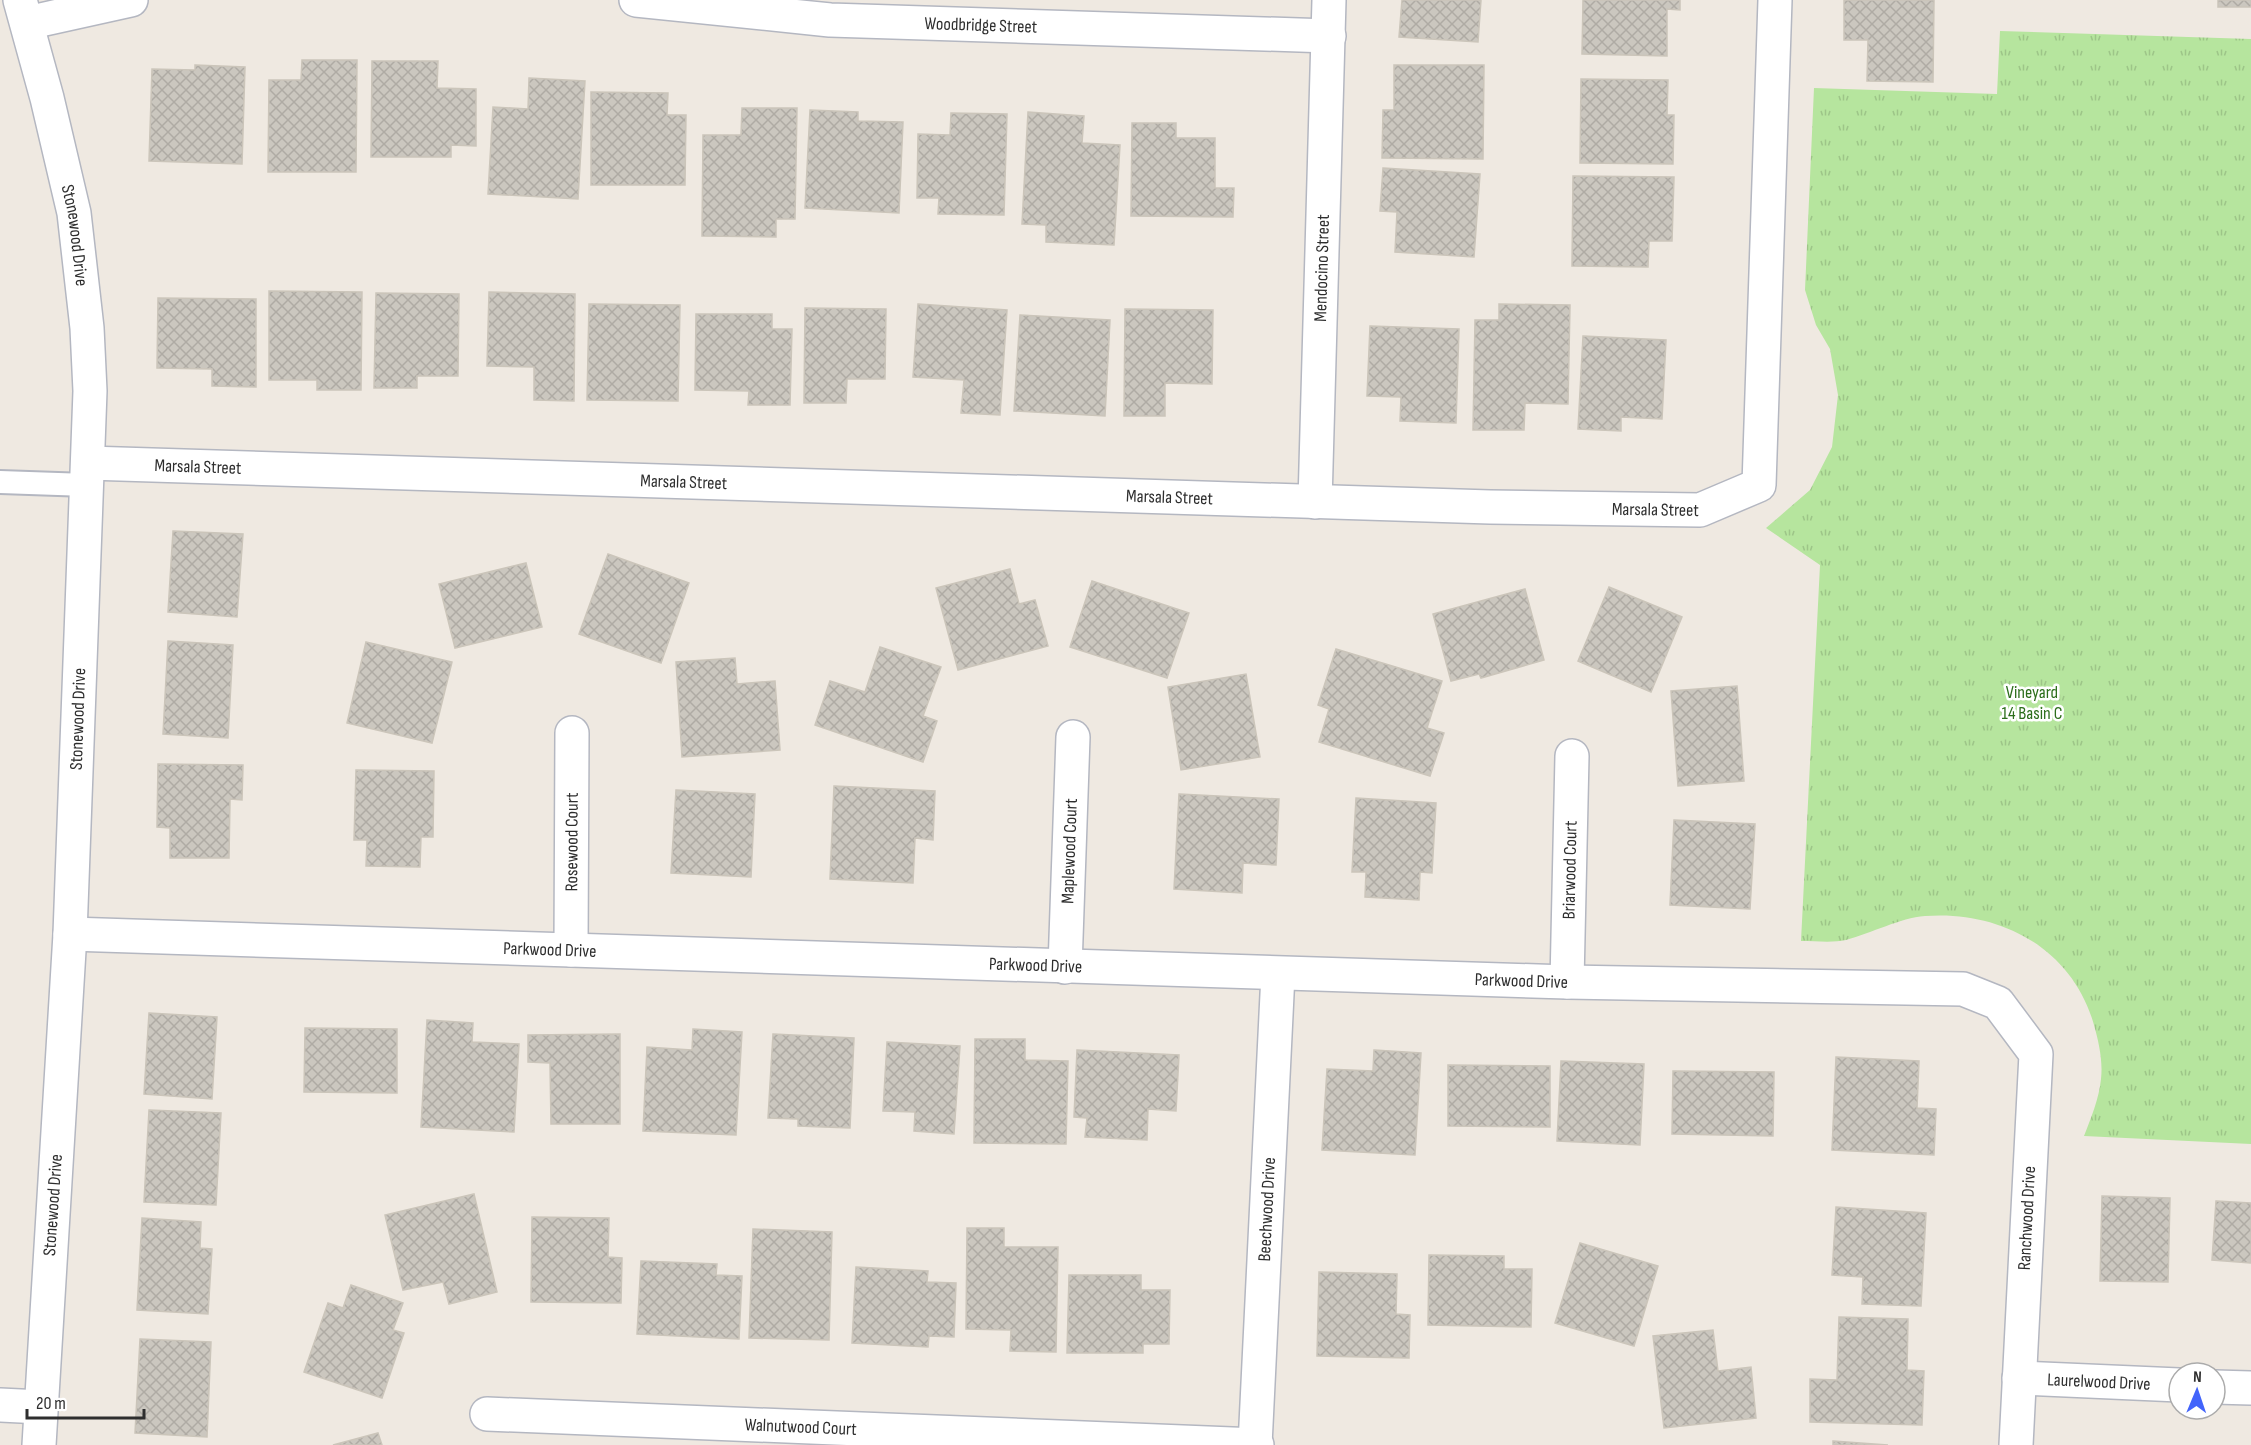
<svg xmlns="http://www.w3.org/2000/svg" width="2251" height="1445" viewBox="0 0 2251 1445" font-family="'Sofia Sans Condensed',sans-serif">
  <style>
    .grass { fill: url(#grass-tufts) }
    .building { fill: url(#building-cross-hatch); stroke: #cbc5ba; stroke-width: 1.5 }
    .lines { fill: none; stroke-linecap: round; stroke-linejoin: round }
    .lane-casing { stroke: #b4b7c1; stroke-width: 26 }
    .street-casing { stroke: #b4b7c1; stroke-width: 36 }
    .secondary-casing { stroke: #b4b7c1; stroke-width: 36 }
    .lane { stroke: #fff; stroke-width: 22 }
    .street { stroke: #fff; stroke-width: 33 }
    .secondary { stroke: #fff; stroke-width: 33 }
    .labels { text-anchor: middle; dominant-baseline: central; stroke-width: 5; stroke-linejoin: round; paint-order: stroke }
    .street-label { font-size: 18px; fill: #2e2e2e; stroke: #fff }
    .park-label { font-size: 18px; fill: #2c6e1b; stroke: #fff }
  </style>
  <defs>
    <pattern id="grass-tufts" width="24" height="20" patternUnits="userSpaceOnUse" patternTransform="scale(1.5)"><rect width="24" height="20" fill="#b6e59e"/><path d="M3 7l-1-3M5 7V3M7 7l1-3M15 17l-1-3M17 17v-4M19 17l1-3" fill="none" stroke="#9dc588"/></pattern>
    <pattern id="building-cross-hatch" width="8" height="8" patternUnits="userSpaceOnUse" patternTransform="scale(1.5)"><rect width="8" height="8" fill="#cbc7bf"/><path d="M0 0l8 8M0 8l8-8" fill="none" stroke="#afaba4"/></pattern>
  </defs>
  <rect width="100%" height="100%" fill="#efe9e1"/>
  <path class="grass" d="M2000 31 2251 39V1144L2084 1136C2091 1118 2099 1099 2101 1079 2103 1061 2099 1043 2094 1025 2073 950 2002 910 1925 916 1900 918 1872 933 1846 940 1833 943 1815 941 1801 941L1820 565 1766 528 1810 490 1832 447 1838 395 1830 349 1816 325 1805 290 1814 88 1997 94Z"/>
  <g class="building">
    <path d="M1402 0H1481L1478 42 1399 37Z"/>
    <path d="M1583 0H1680V10L1667 9V56L1582 54Z"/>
    <path d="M1844 0H1934L1933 82 1867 81 1868 40H1844Z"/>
    <rect x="2218" y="0" width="33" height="7"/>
    <path d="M302 60H357L356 172H268L269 80H301Z"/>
    <path d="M372 61H438L437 88 476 89V146L451 145V157H371Z"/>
    <path d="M195 65 245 67 242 164 149 161 152 69 195 70Z"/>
    <path d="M1394 65H1484L1483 159 1382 158 1383 110H1394Z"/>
    <path d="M529 78 585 81 578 199 488 194 493 107 528 109Z"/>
    <path d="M1581 79 1668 80 1667 115H1674L1673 164 1580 163Z"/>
    <path d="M591 92 668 93 667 115H686L685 185H591Z"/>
    <path d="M742 108H797L795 219H776V237L702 236 703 135H741Z"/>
    <path d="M810 110 858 112V121L903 122 899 213 805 208Z"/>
    <path d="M1028 112 1084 116 1082 143 1120 145 1114 245 1046 242V225L1022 224Z"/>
    <path d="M951 113 1007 114 1004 215 938 214 939 198H917L918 134 950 135Z"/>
    <path d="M1132 123H1176V138H1215V188H1234L1233 217 1131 216Z"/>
    <path d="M1383 168 1480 174 1474 257 1395 252 1397 212 1380 211Z"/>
    <path d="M1573 176 1674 177 1672 241H1649L1648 267 1572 266Z"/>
    <path d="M269 291 362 292 361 390H317V380H269Z"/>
    <path d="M489 292 575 294 574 401 534 400V367L487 366Z"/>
    <path d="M376 293 459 294 458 376H417V388H374Z"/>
    <path d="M158 298 256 299V387L212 386V369L157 368Z"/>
    <path d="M589 304 680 305 678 401 587 400Z"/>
    <path d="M918 304 1007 310 1000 415 961 413 964 380 913 377Z"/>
    <path d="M1499 304 1570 305 1568 404 1525 403 1524 430H1473L1475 320H1499Z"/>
    <path d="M805 308 886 309 885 379H847L846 403H804Z"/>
    <path d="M1125 309 1213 310 1212 384 1165 383V416H1124Z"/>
    <path d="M696 314H772V329H792L790 405H748L749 391 695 390Z"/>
    <path d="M1020 315 1110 320 1105 416 1014 411Z"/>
    <path d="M1370 326 1459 329 1456 423 1400 421 1401 397 1367 396Z"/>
    <path d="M1583 336 1666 340 1662 419 1621 417V431L1578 429Z"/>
    <path d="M173 531 243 534 237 617 168 612Z"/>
    <path d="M608 554 689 583 661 663 579 634Z"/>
    <path d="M526 563 542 627 455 648 439 584Z"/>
    <path d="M1010 569 1019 604 1035 600 1048 646 958 670 936 588Z"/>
    <path d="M1092 581 1189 613 1167 678 1070 647Z"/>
    <path d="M1609 587 1682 617 1651 692 1578 661Z"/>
    <path d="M1525 589 1544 660 1481 678 1479 674 1451 681 1433 614Z"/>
    <path d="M168 641 233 645 228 738 163 734Z"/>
    <path d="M366 642 452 662 432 743 347 723Z"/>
    <path d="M880 647 941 667 923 716 937 721 923 762 815 725 830 681 865 692Z"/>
    <path d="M1336 649 1442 681 1427 728 1444 733 1430 776 1319 742 1329 709 1318 705Z"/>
    <path d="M735 658 737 684 775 681 780 750 682 757 676 662Z"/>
    <path d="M1246 674 1260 757 1181 770 1168 687Z"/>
    <path d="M1737 686 1744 781 1678 786 1671 691Z"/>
    <path d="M158 764 243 765 242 800 230 799 229 858H170V828L157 827Z"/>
    <path d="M356 770 434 771 433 837H421L420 867 366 866 367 840H354Z"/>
    <path d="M834 786 935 791 933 840 915 838 913 883 830 879Z"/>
    <path d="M676 790 755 794 751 877 671 873Z"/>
    <path d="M1179 794 1279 799 1276 865 1243 863 1242 893 1174 889Z"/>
    <path d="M1356 798 1436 803 1432 873 1420 872 1419 900 1365 897 1366 872H1352Z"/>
    <path d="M1674 820 1755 824 1750 909 1670 905Z"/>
    <path d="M149 1013 217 1017 212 1099 144 1094Z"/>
    <path d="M427 1020 473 1023 472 1042 519 1044 514 1132 421 1127Z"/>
    <path d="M305 1028 397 1029V1093L304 1092Z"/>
    <path d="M693 1029 742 1032 736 1135 643 1131 647 1047 692 1050Z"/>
    <path d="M620 1034V1124H551L550 1063 528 1062V1035Z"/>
    <path d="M773 1034 854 1038 850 1128 798 1126V1119L768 1118Z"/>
    <path d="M975 1039H1025V1060L1068 1061 1066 1144 974 1143Z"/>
    <path d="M887 1042 960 1046 954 1134 914 1131 915 1112 883 1111Z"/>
    <path d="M1077 1050 1179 1055 1176 1111 1148 1109 1147 1140 1085 1137 1087 1118 1074 1117Z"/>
    <path d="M1374 1050 1421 1053 1415 1155 1322 1150 1327 1069 1373 1071Z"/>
    <path d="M1836 1057 1919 1061 1917 1108 1936 1109 1934 1155 1832 1150Z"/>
    <path d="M1561 1061 1644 1064 1640 1145 1557 1141Z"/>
    <path d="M1448 1065 1550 1066V1127L1448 1126Z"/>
    <path d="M1673 1071 1774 1072 1773 1136 1672 1134Z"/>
    <path d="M149 1110 221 1113 216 1205 144 1202Z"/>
    <path d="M474 1194 497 1292 449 1304 443 1282 403 1290 385 1215Z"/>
    <path d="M2102 1196 2170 1198 2168 1282 2100 1281Z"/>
    <path d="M2216 1201 2251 1203V1263L2212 1260Z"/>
    <path d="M1836 1207 1926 1213 1921 1306 1862 1304 1863 1277 1832 1275Z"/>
    <path d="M532 1217 609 1218 608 1257 622 1258 621 1303 531 1302Z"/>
    <path d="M142 1218 201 1222 200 1248 212 1249 208 1314 137 1310Z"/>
    <path d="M967 1228H1004V1247H1058L1056 1352 1010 1351 1011 1330 966 1329Z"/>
    <path d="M753 1229 832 1232 829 1340 749 1338Z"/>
    <path d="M1580 1243 1658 1266 1634 1346 1555 1323Z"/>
    <path d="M1429 1255 1504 1256V1269H1532L1531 1327 1428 1325Z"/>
    <path d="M641 1261 717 1264 716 1275 742 1276 739 1339 637 1334Z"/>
    <path d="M856 1267 928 1271 927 1282 956 1283 954 1337 929 1336 928 1347 852 1343Z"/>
    <path d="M1319 1272 1397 1274 1396 1314 1410 1315 1409 1358 1317 1356Z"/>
    <path d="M1069 1275H1141V1290H1170L1169 1344H1143V1353H1067Z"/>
    <path d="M351 1285 403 1303 393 1330 404 1333 382 1398 304 1372 328 1303 343 1308Z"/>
    <path d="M1839 1317 1908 1319 1907 1370 1924 1371 1922 1425 1810 1422V1379L1837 1380Z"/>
    <path d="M1713 1330 1718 1371 1751 1367 1756 1418 1664 1428 1653 1336Z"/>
    <path d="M140 1339 211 1342 207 1437 135 1433Z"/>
    <path d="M378 1433 382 1445H333Z"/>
    <path d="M1833 1441 1888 1445H1833Z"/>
  </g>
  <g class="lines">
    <g class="lane-casing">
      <path id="lane" d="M0 482 87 485"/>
    </g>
    <g class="street-casing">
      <g id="street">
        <path id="s1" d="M636 0 830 20 1329 36"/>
        <path d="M27 23 131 0"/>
        <path id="s2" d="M88 463 1490 507 1700 510 1759 485 1775 0"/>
        <path id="s3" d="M1315 502 1329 0"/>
        <path id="s4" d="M70 934 1567 982 1963 989 1998 1003 2036 1054 2016 1445"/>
        <path id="s5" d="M571 950 572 733"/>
        <path id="s6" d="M1065 967 1073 737"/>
        <path id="s7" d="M1567 982 1572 756"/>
        <path id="s8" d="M2019 1378 2179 1385"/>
        <path d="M2215 1387 2251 1388"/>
        <path d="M0 1405 41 1407"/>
        <path id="s9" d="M487 1414 1257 1445"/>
        <path id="s10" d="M1255 1445 1278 974"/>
      </g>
    </g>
    <g class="secondary-casing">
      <g id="secondary">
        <path id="s11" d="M20 0 47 98 74 213 87 328 90 391 70 934 39 1445"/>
      </g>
    </g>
    <use href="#lane" class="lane"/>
    <use href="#street" class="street"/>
    <use href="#secondary" class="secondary"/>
  </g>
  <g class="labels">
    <g class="street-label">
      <text stroke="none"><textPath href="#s1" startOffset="346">Woodbridge Street</textPath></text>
      <text stroke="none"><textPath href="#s11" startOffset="242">Stonewood Drive</textPath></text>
      <text stroke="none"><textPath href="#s3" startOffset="234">Mendocino Street</textPath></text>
      <text stroke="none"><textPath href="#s2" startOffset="110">Marsala Street</textPath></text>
      <text stroke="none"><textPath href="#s2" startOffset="596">Marsala Street</textPath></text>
      <text stroke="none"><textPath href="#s2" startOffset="1082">Marsala Street</textPath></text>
      <text stroke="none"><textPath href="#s2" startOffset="1568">Marsala Street</textPath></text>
      <text transform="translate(78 719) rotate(-88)">Stonewood Drive</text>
      <text stroke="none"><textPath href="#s5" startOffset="108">Rosewood Court</textPath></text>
      <text stroke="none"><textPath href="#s6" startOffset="116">Maplewood Court</textPath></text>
      <text stroke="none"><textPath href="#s7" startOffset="112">Briarwood Court</textPath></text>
      <text stroke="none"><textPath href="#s4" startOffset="480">Parkwood Drive</textPath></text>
      <text stroke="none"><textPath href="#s4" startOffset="966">Parkwood Drive</textPath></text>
      <text stroke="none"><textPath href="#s4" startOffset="1452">Parkwood Drive</textPath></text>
      <text transform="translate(53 1205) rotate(-86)">Stonewood Drive</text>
      <text stroke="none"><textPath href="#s10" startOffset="236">Beechwood Drive</textPath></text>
      <text transform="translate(2027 1218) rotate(-87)">Ranchwood Drive</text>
      <text stroke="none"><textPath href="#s8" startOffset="80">Laurelwood Drive</textPath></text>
      <text stroke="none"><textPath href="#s9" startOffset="314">Walnutwood Court</textPath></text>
    </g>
    <g class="park-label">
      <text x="2032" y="692">Vineyard<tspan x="2032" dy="21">14 Basin C</tspan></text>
    </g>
  </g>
  <g transform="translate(2197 1391) rotate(2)"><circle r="28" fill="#ffffff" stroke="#ababab" stroke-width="1.5"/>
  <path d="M0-4.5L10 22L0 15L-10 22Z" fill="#4264fb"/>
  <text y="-9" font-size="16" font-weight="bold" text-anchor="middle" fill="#2e2e2e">N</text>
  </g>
  <path d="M27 1409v9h117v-9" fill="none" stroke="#2e2e2e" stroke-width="3"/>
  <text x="36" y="1409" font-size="18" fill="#2e2e2e" stroke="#ffffff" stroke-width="4.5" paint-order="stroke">20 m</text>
</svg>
